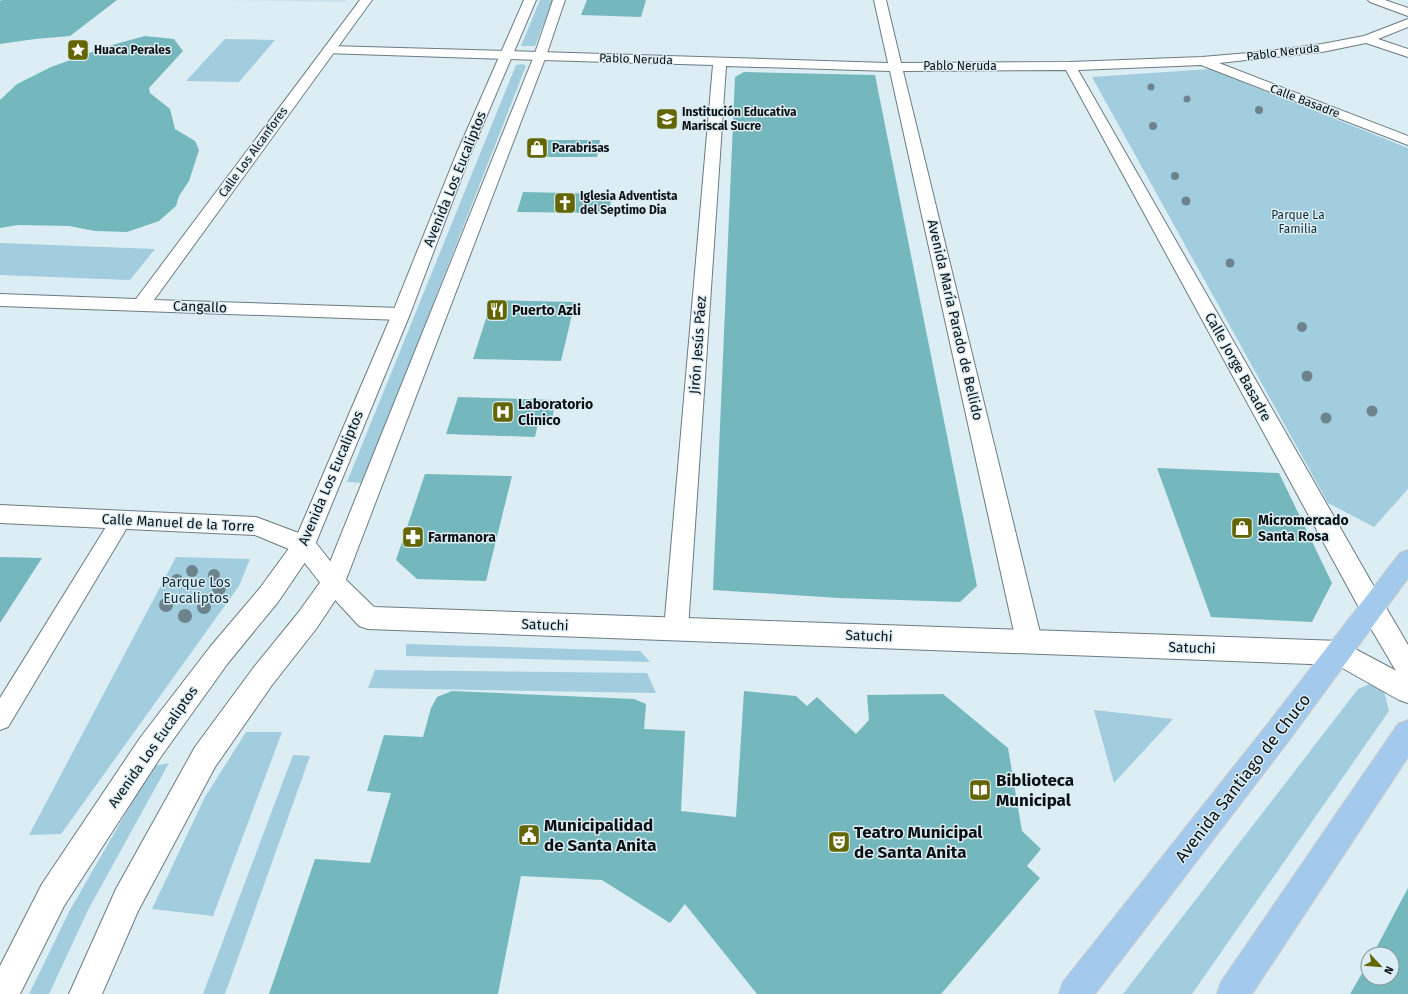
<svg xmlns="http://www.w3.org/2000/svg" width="1408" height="994" viewBox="0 0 1408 994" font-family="'Fira Sans',sans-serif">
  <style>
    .built { fill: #c9e2ed }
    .green { fill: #a1cdde }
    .building { fill: #74b8bd }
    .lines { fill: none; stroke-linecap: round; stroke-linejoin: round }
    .service-casing { stroke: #6c7b81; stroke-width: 2 }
    .pedestrian-casing { stroke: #6c7b81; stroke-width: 2 }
    .minor-casing { stroke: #6c7b81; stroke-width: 2 }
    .tertiary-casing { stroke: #6c7b81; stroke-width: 2 }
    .secondary-casing { stroke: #6c7b81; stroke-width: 2 }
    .primary-casing { stroke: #c9cacb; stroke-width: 2 }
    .service { fill: #fff; fill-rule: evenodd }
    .pedestrian { fill: #fff; fill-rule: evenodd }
    .minor { fill: #fff; fill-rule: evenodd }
    .tertiary { fill: #fff; fill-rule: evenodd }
    .secondary { fill: #fff; fill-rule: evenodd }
    .primary { fill: #a3caed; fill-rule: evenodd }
    .tree { fill: #6d848d }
    .labels { text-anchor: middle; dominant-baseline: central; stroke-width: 3; stroke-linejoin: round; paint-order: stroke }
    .far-poi-label { font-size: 12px; font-weight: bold; fill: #0b1013; stroke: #dcedf4; text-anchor: start }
    .far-street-label { font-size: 12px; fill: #0b1013; stroke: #dcedf4 }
    .far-park-label { font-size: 12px; fill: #122f39; stroke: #dcedf4 }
    .street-label { font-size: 14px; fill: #0b1013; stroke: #dcedf4 }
    .poi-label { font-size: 14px; font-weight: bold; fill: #0b1013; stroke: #dcedf4; text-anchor: start }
    .park-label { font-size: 14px; fill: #122f39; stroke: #dcedf4 }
    .near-street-label { font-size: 17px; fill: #0b1013; stroke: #dcedf4 }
    .near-poi-label { font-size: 17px; font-weight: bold; fill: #0b1013; stroke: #dcedf4; text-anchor: start }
  </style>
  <rect width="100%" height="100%" fill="#dcedf4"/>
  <path class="built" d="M219 0H347L345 2Z"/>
  <g class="green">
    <path d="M540 0H553L535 46H521Z"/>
    <path d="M225 39 275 40 239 82 186 81Z"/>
    <path d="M523 64 526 66 363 483 347 482 516 65Z"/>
    <path d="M1210 69 1408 148V489L1374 527 1328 503 1092 77Z"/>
    <path d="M0 243 155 249 130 280 0 275Z"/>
    <path d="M176 557 250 559 239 586 61 834 29 835Z"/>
    <path d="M406 644 640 651 650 662 406 656Z"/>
    <path d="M375 670 647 673 656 693 368 688Z"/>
    <path d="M1370 684 1384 691 1389 711 1192 994H1123L1358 689Z"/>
    <path d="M1094 710 1173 719 1114 783Z"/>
    <path d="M246 732H282L213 916 152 909 205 797Z"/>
    <path d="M293 755 310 756 225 994H203Z"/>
    <path d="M169 763 88 910 49 994H29L70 910 153 766Z"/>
  </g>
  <g class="building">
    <path d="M2 0H117L70 36 35 39 0 44V1Z"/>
    <path d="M587 0H646L641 17 581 15Z"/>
    <path d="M145 36 174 39 183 51 149 88 150 93 170 109 175 129 195 141 199 150 189 181 179 196 176 206 159 221 127 232 95 231 69 226 18 225 0 228V100L17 84 51 67 112 45Z"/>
    <path d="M744 72 875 75 977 586 960 602 839 598 713 590 735 77Z"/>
    <path d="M531 140H600L597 157H527Z"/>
    <path d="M523 192 612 194 609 213 517 212Z"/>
    <path d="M492 300 575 302 561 361 473 359Z"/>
    <path d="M458 397 556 400 551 424 538 423 535 437 446 434Z"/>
    <path d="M1157 468 1279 473 1332 583 1312 622 1211 617Z"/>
    <path d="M425 474 512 476 486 581 417 579 396 560Z"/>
    <path d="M0 557 42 558 0 623Z"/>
    <path d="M452 691 634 699 646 704 644 729 685 731 681 811 736 817 744 691 796 696 807 706 817 697 856 734 869 720 867 695 943 694 1008 748 1022 831 1041 849 1027 866 1040 878 941 994H757L685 904 670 923 602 880 521 876 498 994H269L315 859 370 863 391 793 367 791 384 735 423 737 431 708 437 697Z"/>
    <path d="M1408 888V994H1350L1368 963V978H1392V954H1373Z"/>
  </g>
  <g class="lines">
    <g class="service-casing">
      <path id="service" d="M121 512 128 514 131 520 128 526 8 727 0 730V698L114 514Z"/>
    </g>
    <g class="pedestrian-casing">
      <path id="pedestrian" d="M329 46 507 51 511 52 513 55 511 58 507 59 325 53 323 50 325 47Z"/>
    </g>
    <g class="minor-casing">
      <g id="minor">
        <path d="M360 0H372L154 300 401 308 407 310 410 314 407 318 401 320 0 306V294L136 299Z"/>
        <path d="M874 0H886L901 63 1070 62 1202 57 1260 52 1322 44 1364 36 1408 19V27L1378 39 1408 49V57L1366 43 1322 52 1219 63 1408 136V145L1201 65 1078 70 1381 599 1408 645V680L1399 676 1363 615 1066 70 903 71 1042 641 1038 649 1029 652 1020 649 1016 641 890 71 726 66 688 629 685 637 676 640 667 637 664 629 713 65 507 59 503 58 501 55 503 52 507 51 888 63Z"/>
        <path d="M1368 0H1385L1408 8V16L1370 2Z"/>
      </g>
    </g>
    <g class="tertiary-casing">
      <path id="tertiary" d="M0 505 256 517 312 538 342 576 374 607 1340 641 1408 677V703L1399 700 1337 665 368 629 359 626 326 590 296 552 255 535 0 523Z"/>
    </g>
    <g class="secondary-casing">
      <g id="secondary">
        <path d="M524 0H536L470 155 410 314 312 552 278 602 228 663 160 758 64 906 20 994H0V966L42 884 140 738 210 647 260 588 295 540 392 314 456 155Z"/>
        <path d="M553 0H565L546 56 342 590 316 629 272 685 215 767 138 911 102 994H69L116 889 195 747 254 667 298 613 324 577 534 56Z"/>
      </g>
    </g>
    <g class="primary-casing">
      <g id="primary">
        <path d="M1408 550V578L1290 739 1095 994H1059L1063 982 1270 721 1400 553Z"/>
        <path d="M1408 720V757L1252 994H1217L1221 982 1398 724Z"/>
      </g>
    </g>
    <use href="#service" class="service"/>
    <use href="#pedestrian" class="pedestrian"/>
    <use href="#minor" class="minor"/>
    <use href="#tertiary" class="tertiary"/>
    <use href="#secondary" class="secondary"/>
    <use href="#primary" class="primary"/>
  </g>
  <g class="tree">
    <circle cx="1151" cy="87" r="3.5"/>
    <circle cx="1187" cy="99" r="3.5"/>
    <circle cx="1259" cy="110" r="4"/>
    <circle cx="1153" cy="126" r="4"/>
    <circle cx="1175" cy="176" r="4"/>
    <circle cx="1186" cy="201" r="4.5"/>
    <circle cx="1230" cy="263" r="4.5"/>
    <circle cx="1302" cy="327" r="5"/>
    <circle cx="1307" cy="376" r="5.5"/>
    <circle cx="1372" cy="411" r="5.5"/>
    <circle cx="1326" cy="418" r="5.5"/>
    <circle cx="192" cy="571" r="6"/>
    <circle cx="214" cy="575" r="6"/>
    <circle cx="177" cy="580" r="6"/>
    <circle cx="219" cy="588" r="7"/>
    <circle cx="166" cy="605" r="7"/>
    <circle cx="204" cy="607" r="7"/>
    <circle cx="185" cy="616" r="7"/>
  </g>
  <defs>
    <g id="sight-square" transform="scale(1.15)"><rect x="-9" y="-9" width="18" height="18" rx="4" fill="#636500" stroke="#dcedf4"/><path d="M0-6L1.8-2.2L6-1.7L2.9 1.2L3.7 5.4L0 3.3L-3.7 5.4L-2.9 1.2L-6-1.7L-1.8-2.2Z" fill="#fff"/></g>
    <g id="school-square" transform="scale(1.15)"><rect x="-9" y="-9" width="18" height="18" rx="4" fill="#636500" stroke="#dcedf4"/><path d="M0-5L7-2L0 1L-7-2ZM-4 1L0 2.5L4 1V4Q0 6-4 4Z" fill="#fff"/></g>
    <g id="shop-square" transform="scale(1.15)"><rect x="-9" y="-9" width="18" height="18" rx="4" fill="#636500" stroke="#dcedf4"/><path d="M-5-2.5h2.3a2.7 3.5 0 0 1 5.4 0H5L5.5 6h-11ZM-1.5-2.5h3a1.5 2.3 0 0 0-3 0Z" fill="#fff"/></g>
    <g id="church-square" transform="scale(1.15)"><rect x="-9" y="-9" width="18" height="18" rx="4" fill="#636500" stroke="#dcedf4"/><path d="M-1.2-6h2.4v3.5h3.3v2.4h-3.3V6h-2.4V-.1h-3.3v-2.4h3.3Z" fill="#fff"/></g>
    <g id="restaurant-square" transform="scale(1.15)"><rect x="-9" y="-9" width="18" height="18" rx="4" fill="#636500" stroke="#dcedf4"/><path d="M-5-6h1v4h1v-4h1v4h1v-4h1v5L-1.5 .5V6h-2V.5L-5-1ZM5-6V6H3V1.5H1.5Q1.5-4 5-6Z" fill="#fff"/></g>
    <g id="hospital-square" transform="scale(1.15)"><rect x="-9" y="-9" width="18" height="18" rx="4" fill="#636500" stroke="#dcedf4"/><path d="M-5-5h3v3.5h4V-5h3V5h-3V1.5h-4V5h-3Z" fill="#fff"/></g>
    <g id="pharmacy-square" transform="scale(1.15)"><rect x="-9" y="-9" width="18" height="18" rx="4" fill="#636500" stroke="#dcedf4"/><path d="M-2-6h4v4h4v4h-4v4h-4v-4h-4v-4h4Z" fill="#fff"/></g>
    <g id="library-square" transform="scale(1.15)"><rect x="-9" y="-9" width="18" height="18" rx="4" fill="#636500" stroke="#dcedf4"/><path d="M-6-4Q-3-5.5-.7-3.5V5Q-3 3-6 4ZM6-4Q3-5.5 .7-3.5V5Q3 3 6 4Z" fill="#fff"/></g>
    <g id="civic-square" transform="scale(1.15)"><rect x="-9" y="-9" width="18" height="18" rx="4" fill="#636500" stroke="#dcedf4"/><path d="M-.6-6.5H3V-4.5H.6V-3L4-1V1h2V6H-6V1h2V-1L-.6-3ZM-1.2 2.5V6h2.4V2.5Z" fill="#fff"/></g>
    <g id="theatre-square" transform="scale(1.15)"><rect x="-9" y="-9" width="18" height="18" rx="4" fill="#636500" stroke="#dcedf4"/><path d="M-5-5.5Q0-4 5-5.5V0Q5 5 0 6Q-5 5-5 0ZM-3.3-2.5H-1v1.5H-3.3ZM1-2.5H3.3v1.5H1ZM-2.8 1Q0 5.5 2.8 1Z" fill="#fff"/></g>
  </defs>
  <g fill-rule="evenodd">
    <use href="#sight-square" x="78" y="50"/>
    <use href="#school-square" x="667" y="119"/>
    <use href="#shop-square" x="537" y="148"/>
    <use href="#church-square" x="565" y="203"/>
    <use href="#restaurant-square" x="497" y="310"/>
    <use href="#hospital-square" x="503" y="412"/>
    <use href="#shop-square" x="1242" y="528"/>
    <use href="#pharmacy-square" x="413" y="537"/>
    <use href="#library-square" x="980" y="790"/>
    <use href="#civic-square" x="529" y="835"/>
    <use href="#theatre-square" x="839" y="842"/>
  </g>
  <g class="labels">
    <g class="far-poi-label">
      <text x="94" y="50">Huaca Perales</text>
      <text x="682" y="112">Institución Educativa<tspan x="682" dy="14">Mariscal Sucre</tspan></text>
      <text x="552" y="148">Parabrisas</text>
      <text x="580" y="196">Iglesia Adventista<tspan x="580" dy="14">del Septimo Dia</tspan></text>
    </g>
    <g class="far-street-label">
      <text transform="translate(1283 52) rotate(-7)">Pablo Neruda</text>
      <text transform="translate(636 59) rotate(2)">Pablo Neruda</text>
      <text x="960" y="66">Pablo Neruda</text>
      <text transform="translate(1305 101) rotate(21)">Calle Basadre</text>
      <text transform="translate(253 152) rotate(-54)">Calle Los Alcanfores</text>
    </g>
    <g class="far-park-label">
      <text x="1298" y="215">Parque La<tspan x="1298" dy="14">Familia</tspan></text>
    </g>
    <g class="street-label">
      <text transform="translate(455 179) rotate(-68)">Avenida Los Eucaliptos</text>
      <text transform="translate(200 307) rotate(2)">Cangallo</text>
      <text transform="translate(955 320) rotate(77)">Avenida María Parado de Bellido</text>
      <text transform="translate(698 345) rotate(-86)">Jirón Jesús Páez</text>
      <text transform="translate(1238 367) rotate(61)">Calle Jorge Basadre</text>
      <text transform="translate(331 478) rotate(-67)">Avenida Los Eucaliptos</text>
      <text transform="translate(178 523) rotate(3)">Calle Manuel de la Torre</text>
      <text transform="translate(545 625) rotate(2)">Satuchi</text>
      <text transform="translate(869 636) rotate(2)">Satuchi</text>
      <text transform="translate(1192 648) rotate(2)">Satuchi</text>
      <text transform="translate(153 747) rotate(-55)">Avenida Los Eucaliptos</text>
    </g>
    <g class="poi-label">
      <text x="512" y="310">Puerto Azli</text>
      <text x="518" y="404">Laboratorio<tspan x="518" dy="16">Clinico</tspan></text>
      <text x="1258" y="520">Micromercado<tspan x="1258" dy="16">Santa Rosa</tspan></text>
      <text x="428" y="537">Farmanora</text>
    </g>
    <g class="park-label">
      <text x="196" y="582">Parque Los<tspan x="196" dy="16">Eucaliptos</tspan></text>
    </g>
    <g class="near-street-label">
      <text transform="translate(1243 778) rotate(-52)">Avenida Santiago de Chuco</text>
    </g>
    <g class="near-poi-label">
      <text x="996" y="780">Biblioteca<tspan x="996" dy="20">Municipal</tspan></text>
      <text x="544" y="825">Municipalidad<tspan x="544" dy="20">de Santa Anita</tspan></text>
      <text x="854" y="832">Teatro Municipal<tspan x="854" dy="20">de Santa Anita</tspan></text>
    </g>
  </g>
  <g transform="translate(1380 966) rotate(116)"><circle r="19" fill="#dcedf4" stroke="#88959a"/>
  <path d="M0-3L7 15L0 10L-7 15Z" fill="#636500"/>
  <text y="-6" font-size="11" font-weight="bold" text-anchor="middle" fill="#0b1013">N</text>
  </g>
</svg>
